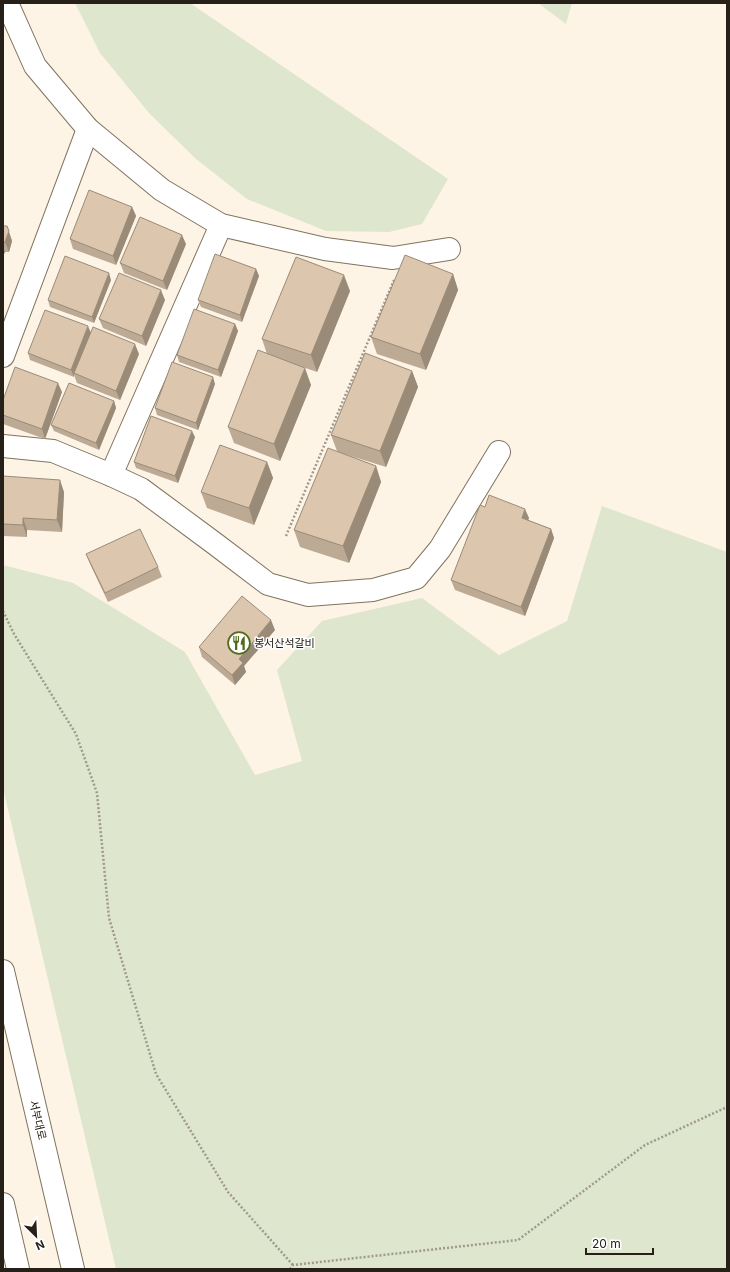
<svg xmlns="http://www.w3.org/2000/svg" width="730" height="1272" viewBox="0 0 730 1272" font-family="Inter,'Noto Sans KR',sans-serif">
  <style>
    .green { fill: #dee6cd }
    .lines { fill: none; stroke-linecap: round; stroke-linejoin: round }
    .street-casing { stroke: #81735f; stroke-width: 24 }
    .secondary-casing { stroke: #81735f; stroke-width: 24 }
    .path { stroke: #a1998e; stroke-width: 2.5; stroke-dasharray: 2 2; stroke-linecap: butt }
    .street { stroke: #fff; stroke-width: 22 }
    .secondary { stroke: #fff; stroke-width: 22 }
    .wall { fill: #bdaa95 }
    .shaded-wall { fill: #9a8b79 }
    .building { fill: #dcc6ad; stroke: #9a8b79 }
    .labels { text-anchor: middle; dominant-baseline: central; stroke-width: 3; stroke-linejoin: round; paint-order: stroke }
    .poi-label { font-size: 11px; fill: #262018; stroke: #fff; text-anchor: start }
    .street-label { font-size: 11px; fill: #262018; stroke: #fff }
  </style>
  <rect width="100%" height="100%" fill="#fdf4e6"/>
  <g class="green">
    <path d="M75 3H190L448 179 422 224 389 232 326 231 247 199 196 159 149 113 100 53Z"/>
    <path d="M538 3H572L566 24Z"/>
    <path d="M602 506 727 552V1269H116L3 788V565L73 583 185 652 255 775 302 761 277 670 322 621 422 598 499 655 567 621Z"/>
  </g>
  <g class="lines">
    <g class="street-casing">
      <g id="street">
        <path d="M7 3 35 66 88 129 162 190 221 225 325 249 393 258 449 249"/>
        <path d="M3 356 88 129"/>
        <path d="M3 446 53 451 111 475 141 489 214 543 268 584 308 595 373 590 416 578 440 549 499 452"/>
        <path d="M111 475 221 225"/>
      </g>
    </g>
    <g class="secondary-casing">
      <g id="secondary">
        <path d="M3 971 73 1269"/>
        <path d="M3 1204 18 1269"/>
      </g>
    </g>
    <g class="path">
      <path d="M286 536 394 280"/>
      <path d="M3 611 14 634 76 734 97 793 109 918 156 1074 228 1192 293 1265"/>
      <path d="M290 1269 293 1265 518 1240 645 1145 727 1107"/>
    </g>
    <use href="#street" class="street"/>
    <use href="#secondary" class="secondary"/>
  </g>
  <g class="wall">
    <path d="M132 207 136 216 116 265 73 249 70 239Z"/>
    <path d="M3 226H7L12 241 9 252H5L3 256Z"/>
    <path d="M186 244 167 290 124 273 120 263Z"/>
    <path d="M256 269 259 276 242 322 201 307 198 300Z"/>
    <path d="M453 274 458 290 426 370 377 354 371 337Z"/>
    <path d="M111 280 94 323 50 307 48 300Z"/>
    <path d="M350 291 317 372 297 365 311 385 280 461 234 443 228 427 267 354 262 339Z"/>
    <path d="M165 300 146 346 103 328 99 319Z"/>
    <path d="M235 324 238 331 221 377 179 362 177 355Z"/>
    <path d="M91 332 139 354 120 400 77 383 74 375V377L30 360 28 353Z"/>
    <path d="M412 371 418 387 386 467 341 453 376 466 381 482 349 563 300 547 294 530 337 451 331 435Z"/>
    <path d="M215 384 198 430 157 415 155 408Z"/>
    <path d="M62 392 45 439 3 424V400Z"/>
    <path d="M114 401 116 408 99 450 54 431 51 425Z"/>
    <path d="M195 437 178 483 136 468 134 462Z"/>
    <path d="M267 462 273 478 254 525 207 508 201 492Z"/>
    <path d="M3 476 64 492 62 532 27 530V537L3 536Z"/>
    <path d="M485 507 529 518 528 520 551 529 554 538 525 616 455 590 451 580Z"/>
    <path d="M86 554 158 567 162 577 108 602 90 564Z"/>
    <path d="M275 630 244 666 246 672 235 685 202 657 199 647Z"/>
  </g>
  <g class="shaded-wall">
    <path d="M132 207 136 216 116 265 113 256Z"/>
    <path d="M7 226 12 241 9 252 5 242Z"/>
    <path d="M182 235 186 244 167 290 163 281Z"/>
    <path d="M3 248 5 252 3 256Z"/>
    <path d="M256 269 259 276 242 322 240 315Z"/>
    <path d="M109 273 111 280 94 323 92 317Z"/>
    <path d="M453 274 458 290 426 370 420 354Z"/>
    <path d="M344 275 350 291 317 372 311 355Z"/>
    <path d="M161 290 165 300 146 346 142 336Z"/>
    <path d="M235 324 238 331 221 377 218 370Z"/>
    <path d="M88 326 91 333 74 373V377L71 370Z"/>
    <path d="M135 344 139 354 120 400 116 391Z"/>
    <path d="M305 368 311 385 280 461 274 444Z"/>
    <path d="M412 371 418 387 386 467 380 451Z"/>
    <path d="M213 377 215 384 198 430 196 423Z"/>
    <path d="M58 383 62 392 45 439 42 429Z"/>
    <path d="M114 401 116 408 99 450 96 443Z"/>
    <path d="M192 431 195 437 178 483 175 476Z"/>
    <path d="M267 462 273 478 254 525 249 508Z"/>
    <path d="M376 466 381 482 349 563 343 546Z"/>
    <path d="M60 480 64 492 62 532 57 520Z"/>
    <path d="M525 509 529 518 525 527 522 518Z"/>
    <path d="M23 518 27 530V537L23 525Z"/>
    <path d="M551 529 554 538 525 616 521 607Z"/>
    <path d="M271 620 275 630 244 666 246 672 235 685 232 675 239 659Z"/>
  </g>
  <g class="building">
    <path d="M89 190 132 207 113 256 70 239Z"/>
    <path d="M140 217 182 235 163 281 120 263Z"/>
    <path d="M3 226H7L9 231 5 242 3 243Z"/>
    <path d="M215 254 256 269 240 315 198 300Z"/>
    <path d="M405 255 453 274 420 354 371 337Z"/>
    <path d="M65 256 109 273 92 317 48 300Z"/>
    <path d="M296 257 344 275 311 355 262 339Z"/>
    <path d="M119 273 161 290 142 336 99 319Z"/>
    <path d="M194 309 235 324 218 370 177 355Z"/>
    <path d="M45 310 88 326 71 370 28 353Z"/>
    <path d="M93 327 135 344 116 391 74 373Z"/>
    <path d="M258 350 305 368 274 444 228 427Z"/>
    <path d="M365 353 412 371 380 451 331 435Z"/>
    <path d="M172 362 213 377 196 423 155 408Z"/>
    <path d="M15 367 58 383 42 429 3 415V400Z"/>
    <path d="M69 383 114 401 96 443 51 425Z"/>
    <path d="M151 416 192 431 175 476 134 462Z"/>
    <path d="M220 445 267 462 249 508 201 492Z"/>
    <path d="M328 448 376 466 343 546 294 530Z"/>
    <path d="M3 476 60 480 57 520 23 518V525L3 524Z"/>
    <path d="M489 495 525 509 522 518 551 529 521 607 451 580 480 505 485 507Z"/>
    <path d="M140 529 158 567 105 593 86 554Z"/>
    <path d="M242 596 271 620 239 659 243 663 232 675 199 647Z"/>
  </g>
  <defs>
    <g id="restaurant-ring" transform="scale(1.15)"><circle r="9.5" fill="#fff" stroke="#526b1c" stroke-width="1.5"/><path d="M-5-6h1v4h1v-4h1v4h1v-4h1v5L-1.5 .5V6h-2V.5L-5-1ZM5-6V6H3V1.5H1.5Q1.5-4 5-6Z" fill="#526b1c"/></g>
  </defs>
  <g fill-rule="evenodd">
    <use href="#restaurant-ring" x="239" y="643"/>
  </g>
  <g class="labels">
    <g class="poi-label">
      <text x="254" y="643">봉서산석갈비</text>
    </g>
    <g class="street-label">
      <text transform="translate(38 1120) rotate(77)">서부대로</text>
    </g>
  </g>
  <rect width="730" height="1272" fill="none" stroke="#262018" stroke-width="8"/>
  <g transform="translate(36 1236) rotate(156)" stroke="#ffffff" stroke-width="3" paint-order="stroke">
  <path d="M0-3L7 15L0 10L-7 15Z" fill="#262018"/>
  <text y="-6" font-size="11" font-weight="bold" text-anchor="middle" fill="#262018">N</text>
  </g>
  <path d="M586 1248v6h67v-6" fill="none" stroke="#262018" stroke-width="2"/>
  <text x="592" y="1248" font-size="12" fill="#262018" stroke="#ffffff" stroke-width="3" paint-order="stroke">20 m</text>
</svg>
